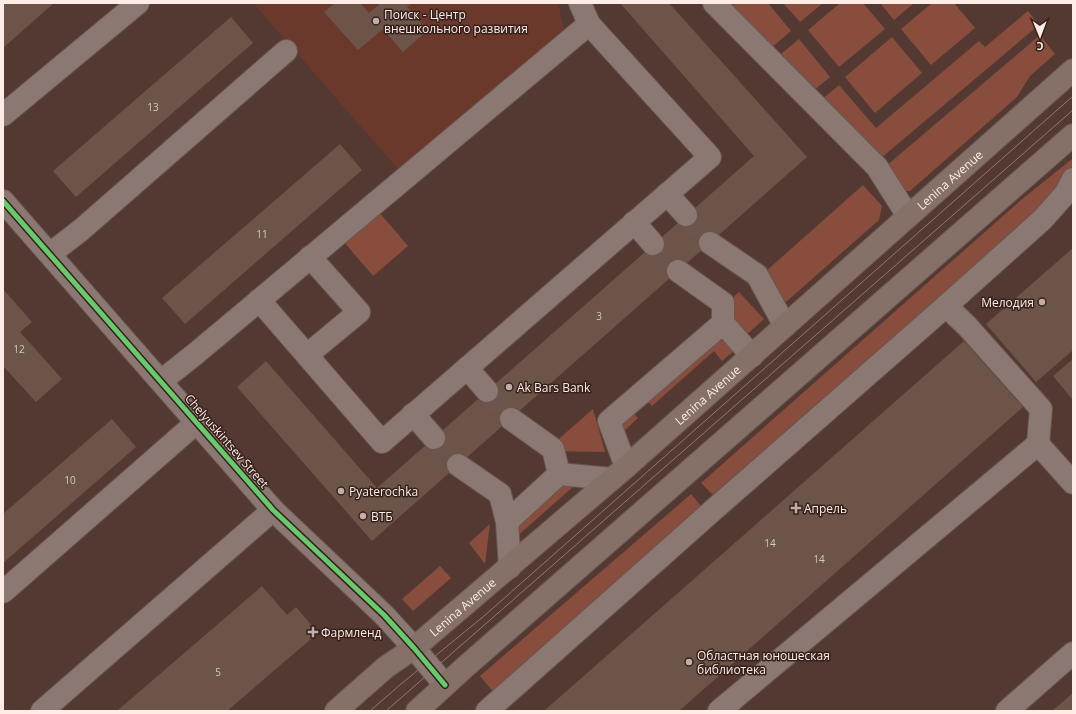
<svg xmlns="http://www.w3.org/2000/svg" width="1076" height="714" viewBox="0 0 1076 714" font-family="'Open Sans',sans-serif">
  <style>
    .built { fill: #6b392c }
    .green { fill: #894d3d }
    .building { fill: #6c5548 }
    .lines { fill: none; stroke-linecap: round; stroke-linejoin: round }
    .minor-tunnel { stroke: #6d544d; stroke-width: 22; stroke-dasharray: 22 11; stroke-linecap: butt }
    .minor-casing { stroke: #6a5651; stroke-width: 24 }
    .major-casing { stroke: #6a5651; stroke-width: 24 }
    .minor { stroke: #8c7873; stroke-width: 22 }
    .major { stroke: #857168; stroke-width: 22 }
    .tram { stroke: #8c7973; stroke-width: 1 }
    .cycleway-casing { stroke: #36211b; stroke-width: 8 }
    .cycleway { stroke: #67ca6e; stroke-width: 5 }
    .poi-dot { fill: #c2ada8; stroke: #36211b; stroke-width: 1.5 }
    .labels { text-anchor: middle; dominant-baseline: central; stroke-width: 3; stroke-linejoin: round; paint-order: stroke }
    .number-label { font-size: 10px; fill: #dac6bf }
    .poi-label { font-size: 12px; fill: #feece7; stroke: #36211b; text-anchor: start }
    .street-label { font-size: 12px; fill: #feece7; stroke: #36211b }
  </style>
  <rect width="100%" height="100%" fill="#533932"/>
  <path class="built" d="M253 3H558L564 30 398 169Z"/>
  <g class="green">
    <path d="M731 3H768L791 31 770 49Z"/>
    <path d="M783 3H823L800 22Z"/>
    <path d="M840 3H863L885 29 839 67 808 30Z"/>
    <path d="M880 3H914L894 20Z"/>
    <path d="M932 3H954L975 28 931 65 901 29Z"/>
    <path d="M1028 11 1039 25 868 169 814 106 839 85 876 128 979 41 985 47Z"/>
    <path d="M1040 35 1055 54 1030 76 1017 97 910 191 897 192 879 172Z"/>
    <path d="M892 37 922 73 875 113 845 77Z"/>
    <path d="M799 39 830 77 808 95 776 58Z"/>
    <path d="M1072 159 1073 160V168L1042 214 716 498 701 483 1021 200Z"/>
    <path d="M863 185 882 206 879 220 786 302H775L756 280Z"/>
    <path d="M379 212 408 246 373 276 344 242Z"/>
    <path d="M739 292 764 319 743 338 718 311Z"/>
    <path d="M719 329 736 349 722 361 714 351 652 406 643 396Z"/>
    <path d="M628 407 638 418 620 435 615 433Z"/>
    <path d="M593 409 605 452 545 451Z"/>
    <path d="M569 477 582 479 515 538 518 523Z"/>
    <path d="M691 494 705 511 496 695 480 676Z"/>
    <path d="M490 524 485 564 469 543Z"/>
    <path d="M440 566 451 578 413 611 402 599Z"/>
  </g>
  <g class="building">
    <path d="M3 3H54L3 48Z"/>
    <path d="M335 3H360L369 13 381 3H412L407 7 428 30 403 52 383 29 358 50 324 12Z"/>
    <path d="M620 3H669L807 157 372 541 237 387 266 361 377 488 754 156Z"/>
    <path d="M231 17 253 43 76 197 53 171Z"/>
    <path d="M340 144 362 170 185 324 162 298Z"/>
    <path d="M1073 248V350L1036 382 986 324Z"/>
    <path d="M3 289 32 322 20 332 62 379 36 402 3 366Z"/>
    <path d="M964 341 1023 407 679 711H544Z"/>
    <path d="M1073 359V400L1053 376Z"/>
    <path d="M112 419 136 447 3 563V514Z"/>
    <path d="M262 586 287 615 296 607 318 633 227 711H117Z"/>
    <path d="M1073 693V711H1052Z"/>
  </g>
  <g class="lines">
    <g class="minor-tunnel">
      <path d="M686 215 710 243"/>
      <path d="M653 244 678 271"/>
      <path d="M487 391 511 419"/>
      <path d="M434 438 458 465"/>
    </g>
    <g class="minor-casing">
      <g id="minor">
        <path d="M714 3 877 167 908 216"/>
        <path d="M3 115 138 3"/>
        <path d="M667 194 686 215"/>
        <path d="M3 201 273 510 384 615 414 648 445 685"/>
        <path d="M634 222 653 244"/>
        <path d="M710 243 757 275 785 326"/>
        <path d="M50 254 81 230 286 51"/>
        <path d="M678 271 723 303V323L752 356"/>
        <path d="M259 300 382 442 710 157 589 24"/>
        <path d="M946 306 967 326 1041 409 1038 444 1073 483"/>
        <path d="M307 355 359 312 310 257"/>
        <path d="M467 368 487 391"/>
        <path d="M161 381 194 355 589 24 580 3"/>
        <path d="M413 414 434 438"/>
        <path d="M511 419 553 449 559 474"/>
        <path d="M458 465 500 494 507 522"/>
        <path d="M626 467 609 421 723 323"/>
        <path d="M510 567 507 522 559 474 612 479"/>
        <path d="M3 592 197 422"/>
        <path d="M42 711 273 510"/>
        <path d="M487 711 711 512 946 306 1043 219 1066 193 1073 179"/>
        <path d="M719 711 1038 444"/>
        <path d="M1007 711 1073 653"/>
      </g>
    </g>
    <g class="major-casing">
      <g id="major">
        <path id="s1" d="M336 711 386 667 414 648 626 467 1073 70"/>
        <path d="M417 711 464 668 1073 135"/>
      </g>
    </g>
    <use href="#minor" class="minor"/>
    <use href="#major" class="major"/>
    <g class="tram">
      <path d="M370 711 401 684 484 616 1073 96"/>
      <path d="M386 711 1073 110"/>
    </g>
    <g class="cycleway-casing">
      <path id="cycleway" d="M3 201 273 510 384 615 414 648 445 685"/>
    </g>
    <use href="#cycleway" class="cycleway"/>
  </g>
  <g class="poi-dot">
    <circle cx="376" cy="21" r="4"/>
    <circle cx="1042" cy="302" r="4"/>
    <circle cx="509" cy="387" r="4"/>
    <circle cx="341" cy="491" r="4"/>
    <path d="M794 502h4v4h4v4h-4v4h-4v-4h-4v-4h4z"/>
    <circle cx="363" cy="516" r="4"/>
    <path d="M311 626h4v4h4v4h-4v4h-4v-4h-4v-4h4z"/>
    <circle cx="689" cy="662" r="4"/>
  </g>
  <g class="labels">
    <g class="number-label">
      <text x="153" y="107">13</text>
      <text x="262" y="234">11</text>
      <text x="599" y="316">3</text>
      <text x="19" y="349">12</text>
      <text x="70" y="480">10</text>
      <text x="770" y="543">14</text>
      <text x="819" y="559">14</text>
      <text x="218" y="672">5</text>
    </g>
    <g class="poi-label">
      <text x="384" y="14">Поиск - Центр<tspan x="384" dy="14">внешкольного развития</tspan></text>
      <text x="1034" y="302" text-anchor="end">Мелодия</text>
      <text x="517" y="387">Ak Bars Bank</text>
      <text x="349" y="491">Pyaterochka</text>
      <text x="804" y="508">Апрель</text>
      <text x="371" y="516">ВТБ</text>
      <text x="321" y="632">Фармленд</text>
      <text x="697" y="655">Областная юношеская<tspan x="697" dy="14">библиотека</tspan></text>
    </g>
    <g class="street-label">
      <text stroke="none"><textPath href="#s1" startOffset="812">Lenina Avenue</textPath></text>
      <text stroke="none"><textPath href="#s1" startOffset="488">Lenina Avenue</textPath></text>
      <text transform="translate(227 441) rotate(49)">Chelyuskintsev Street</text>
      <text stroke="none"><textPath href="#s1" startOffset="164">Lenina Avenue</textPath></text>
    </g>
  </g>
  <rect width="1076" height="714" fill="none" stroke="#feece7" stroke-width="8"/>
  <g transform="translate(1040 36) rotate(179)" stroke="#36211b" stroke-width="3" paint-order="stroke">
  <path d="M0-3L7 15L0 10L-7 15Z" fill="#feece7"/>
  <text y="-6" font-size="11" font-weight="bold" text-anchor="middle" fill="#feece7">С</text>
  </g>
</svg>
